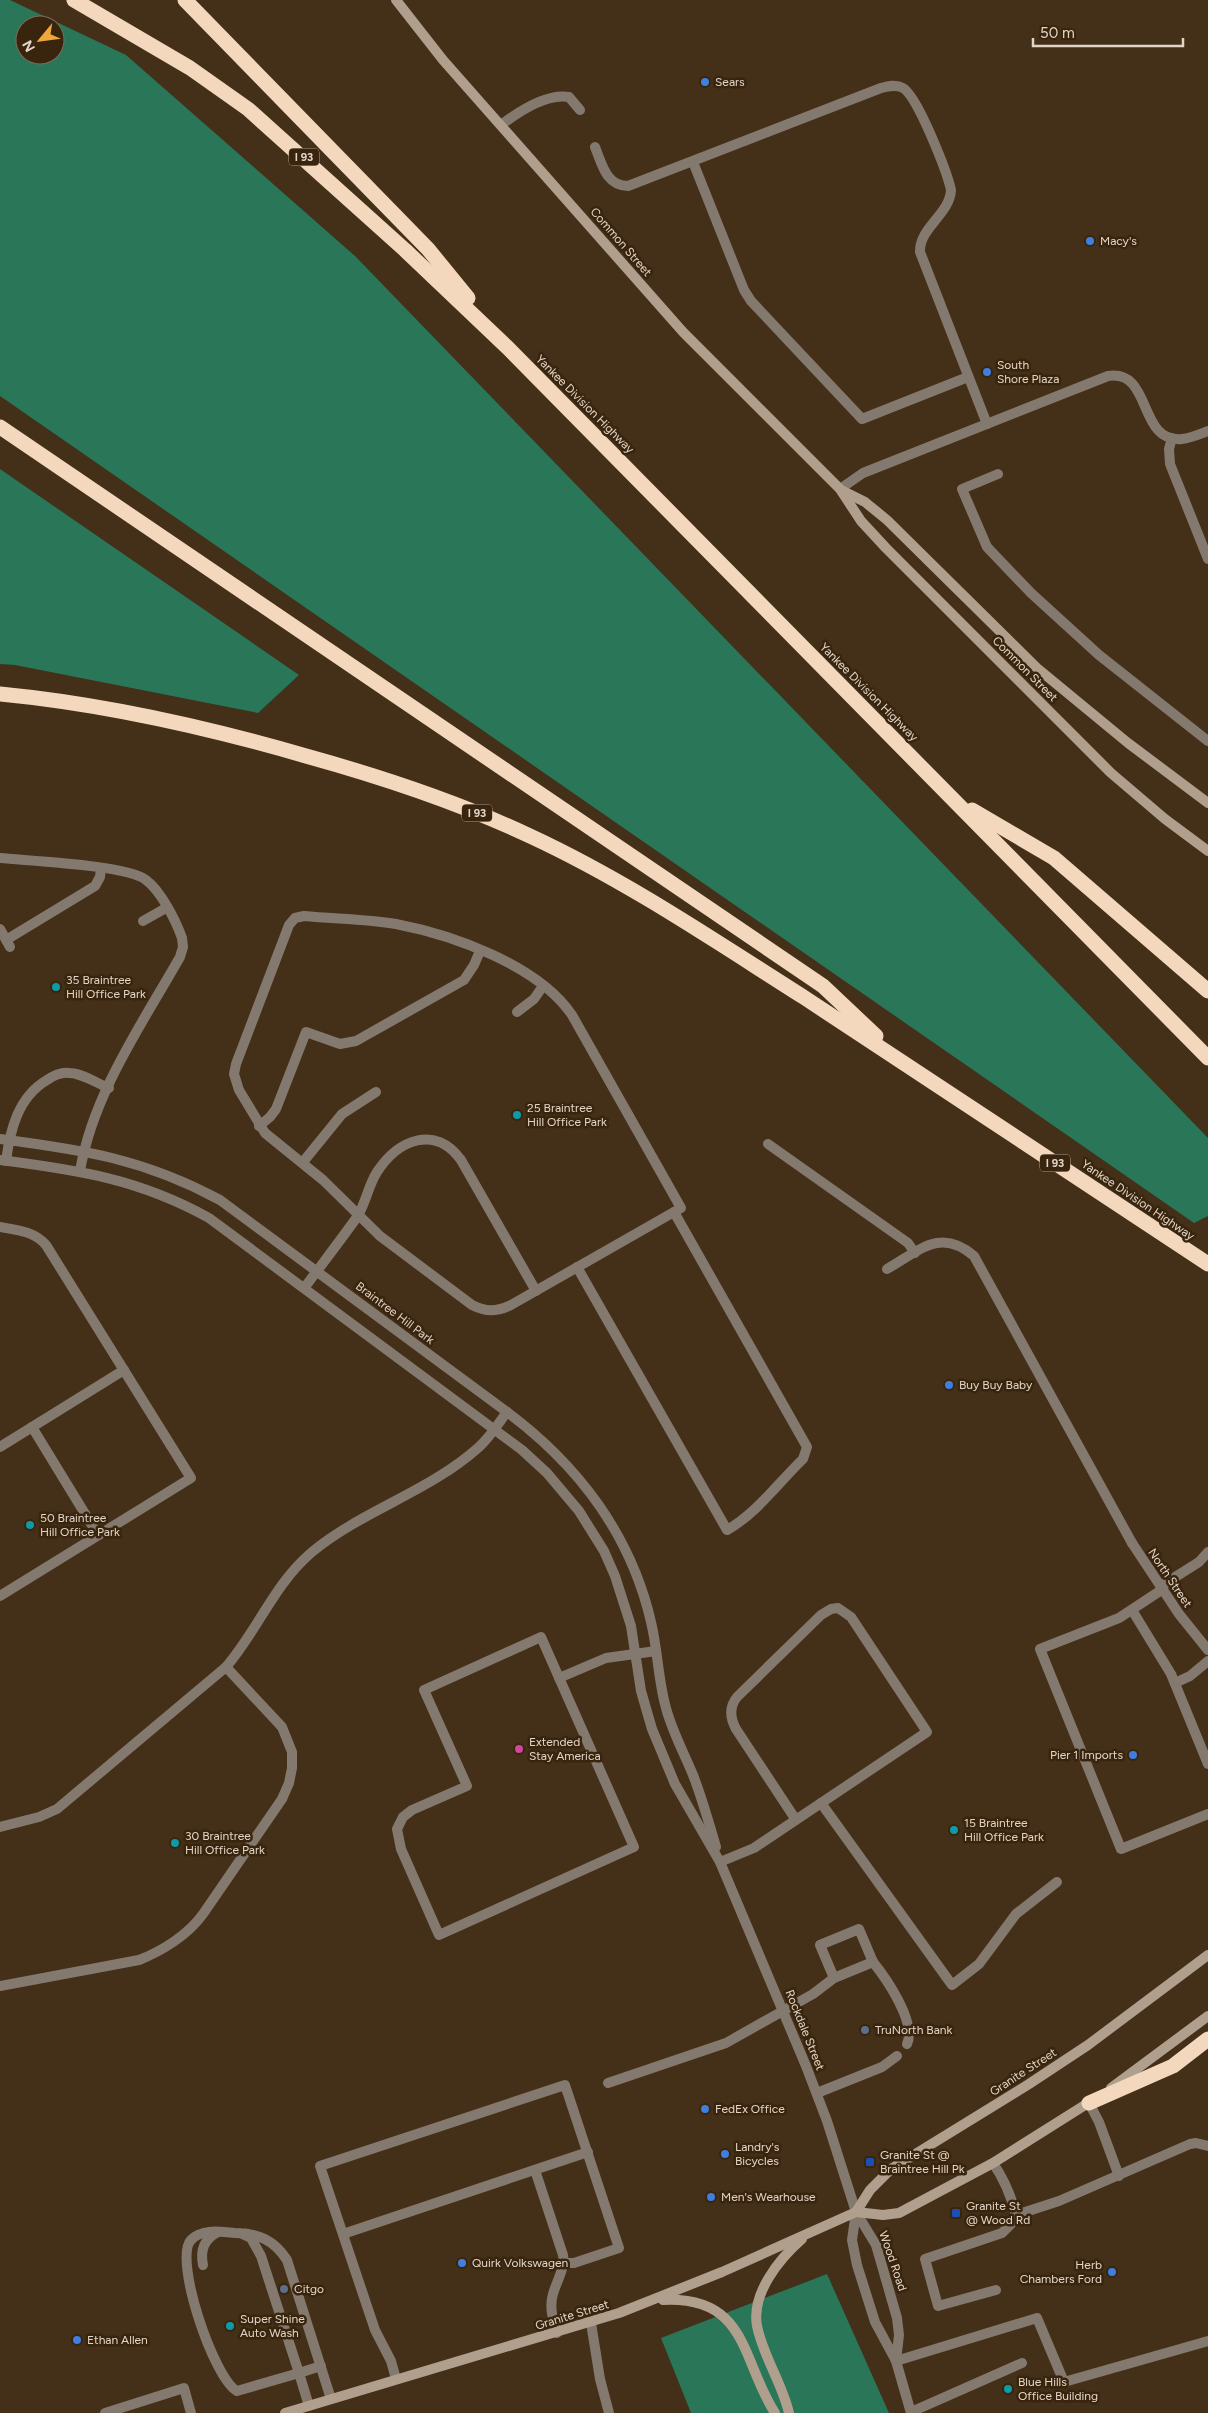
<svg xmlns="http://www.w3.org/2000/svg" width="1208" height="2413" viewBox="0 0 1208 2413" font-family="Figtree,sans-serif">
  <style>
    .forest { fill: #297658; fill-rule: evenodd }
    .lines { fill: none; stroke-linecap: round; stroke-linejoin: round }
    .lane { stroke: #84796e; stroke-width: 10 }
    .street { stroke: #84796e; stroke-width: 10 }
    .secondary { stroke: #b19f8e; stroke-width: 10 }
    .highway { stroke: #f4d8bd; stroke-width: 15 }
    .shop-dot { fill: #3f7fe0; stroke: #39250e; stroke-width: 2 }
    .culture-dot { fill: #0f9aa8; stroke: #39250e; stroke-width: 2 }
    .hotel-dot { fill: #d1479c; stroke: #39250e; stroke-width: 2 }
    .service-dot { fill: #5c6f8a; stroke: #39250e; stroke-width: 2 }
    .transit-dot { fill: #1a4fb4; stroke: #39250e; stroke-width: 2 }
    .labels { text-anchor: middle; dominant-baseline: central; stroke-width: 5; stroke-linejoin: round; paint-order: stroke }
    .shield { fill: #39250e; stroke: #afa090; stroke-width: 1 }
    .shield-label { font-size: 11px; font-weight: bold; fill: #e2d5c7 }
    .poi-label { font-size: 12px; fill: #e2d5c7; stroke: #39250e; text-anchor: start }
    .street-label { font-size: 12px; fill: #e2d5c7; stroke: #39250e }
  </style>
  <rect width="100%" height="100%" fill="#442f18"/>
  <g class="forest">
    <path d="M0 0H10L126 55 355 256 1208 1138V1216L1194 1223 0 396ZM25 25H55V55H25Z"/>
    <path d="M0 469 299 675 258 713 15 665 0 664Z"/>
    <path d="M827 2274 889 2413H691L661 2338Z"/>
  </g>
  <g class="lines">
    <g class="lane">
      <path d="M501 125C518 112 547 93 569 97L580 110"/>
      <path d="M595 147C602 164 606 186 628 186L881 88C888 86 896 84 903 88 918 97 947 172 951 190 950 214 919 228 920 252L987 424"/>
      <path d="M693 162 744 290 751 301 862 419 968 377"/>
      <path d="M1172 438 1169 449 1170 464 1208 559"/>
      <path d="M998 474 962 489 987 547 1031 593 1099 655 1208 741"/>
      <path d="M840 489 863 473 1108 376C1153 369 1137 443 1182 439 1191 438 1200 434 1208 431"/>
      <path d="M0 858C29 861 128 865 146 880 161 891 176 921 182 938L183 947 180 957C142 1024 93 1094 80 1171"/>
      <path d="M304 916C335 919 366 919 396 924 453 935 538 965 572 1015L681 1208 511 1305C496 1312 486 1312 472 1305L380 1236 323 1180 265 1133 239 1090 234 1074 236 1064 289 925 295 918Z"/>
      <path d="M143 921 166 908"/>
      <path d="M0 929 10 947"/>
      <path d="M6 940 95 886 100 877 101 868"/>
      <path d="M517 1012 534 999 543 986"/>
      <path d="M259 1126 270 1117 276 1109 306 1032 340 1044 356 1041 464 980 474 965 480 951"/>
      <path d="M768 1144 908 1243 915 1253"/>
      <path d="M6 1161C10 1130 18 1097 47 1080 53 1076 61 1072 69 1073 82 1073 96 1083 109 1088"/>
      <path d="M303 1162 342 1114 376 1092"/>
      <path d="M0 1227C17 1230 34 1231 46 1245L191 1478 0 1596"/>
      <path d="M577 1267 727 1530C756 1514 779 1482 803 1459L807 1447 674 1212"/>
      <path d="M887 1269C919 1251 940 1227 974 1256L1132 1543"/>
      <path d="M305 1287C322 1264 340 1241 357 1217 366 1203 368 1186 377 1172 398 1140 435 1124 461 1160L536 1291"/>
      <path d="M32 1427 98 1535"/>
      <path d="M0 1447 124 1370"/>
      <path d="M1161 1586 1199 1562 1208 1552"/>
      <path d="M1163 1589 1119 1618 1040 1649 1121 1849 1208 1814"/>
      <path d="M1132 1610 1171 1674 1208 1764"/>
      <path d="M541 1637 634 1847 439 1935 401 1849 397 1829 403 1817 412 1810 467 1786 424 1690Z"/>
      <path d="M226 1667C258 1630 274 1584 312 1552 363 1510 429 1492 479 1447 490 1437 498 1424 507 1412"/>
      <path d="M559 1678 606 1658 656 1651"/>
      <path d="M1175 1683 1190 1676 1208 1661"/>
      <path d="M821 1803 952 1985 979 1964 1016 1914 1057 1882"/>
      <path d="M0 1827 39 1817 57 1809 226 1667 282 1727 292 1752V1768L289 1783 282 1799 203 1914C188 1935 162 1951 139 1960L0 1986"/>
      <path d="M720 1862 754 1848 927 1732 851 1617 838 1608 831 1609 821 1615 737 1697C729 1707 730 1718 736 1729L796 1820"/>
      <path d="M873 1962C886 1978 917 2023 907 2044"/>
      <path d="M608 2083 726 2043 813 1994 834 1978 873 1962 859 1929 820 1945 834 1978"/>
      <path d="M817 2093 882 2067 897 2056"/>
      <path d="M1089 2103 1099 2122 1119 2176"/>
      <path d="M993 2163C1004 2179 1011 2195 1016 2215L1011 2224 1002 2233 925 2259 938 2306 996 2290"/>
      <path d="M535 2170 563 2255C565 2269 557 2280 553 2294 549 2307 553 2320 557 2333"/>
      <path d="M1016 2215 1059 2201 1190 2144 1196 2143 1208 2146"/>
      <path d="M240 2233 251 2238 261 2256 299 2373 237 2391C214 2379 173 2259 191 2240 202 2228 222 2232 235 2233 258 2233 274 2240 287 2260L331 2399"/>
      <path d="M343 2234 588 2152"/>
      <path d="M203 2265C200 2250 204 2239 218 2232"/>
      <path d="M591 2323 600 2379 609 2413"/>
      <path d="M896 2361 1037 2318 1064 2382 1208 2341"/>
      <path d="M396 2379 391 2361 375 2330 320 2166 565 2085 619 2248 574 2263H563"/>
      <path d="M309 2406 299 2373 321 2366"/>
      <path d="M911 2412 1022 2363"/>
      <path d="M105 2413 184 2388 191 2413"/>
    </g>
    <g class="street">
      <path d="M0 1139C84 1150 144 1159 220 1200L507 1412C578 1465 631 1535 651 1622 658 1651 658 1680 666 1708 672 1731 684 1753 693 1775 702 1798 709 1823 716 1847"/>
      <path d="M0 1160C78 1170 139 1179 209 1218L522 1450 547 1473 579 1511 604 1551 615 1576 631 1626 641 1691 652 1729 675 1784 720 1862 806 2066 827 2121 856 2212 876 2245 897 2318 899 2335 896 2361"/>
      <path d="M1132 1543 1179 1614 1208 1650"/>
      <path d="M856 2212 852 2240 857 2265 875 2322 896 2361 911 2413"/>
    </g>
    <g class="secondary">
      <path d="M396 0 443 60 683 332 840 489 861 521 886 548 1111 773 1165 819 1208 851"/>
      <path d="M841 490 865 502 887 520 1037 668 1128 743 1208 803"/>
      <path d="M1111 2088 1208 2016"/>
      <path d="M856 2212 870 2190 891 2169 1029 2084 1088 2045 1208 1955"/>
      <path d="M663 2300C748 2296 741 2360 775 2413"/>
      <path d="M285 2413 619 2313 722 2272 856 2212 883 2215 899 2213 993 2163 1093 2100"/>
      <path d="M789 2413C782 2383 763 2356 757 2326 751 2294 779 2259 802 2239"/>
    </g>
    <g class="highway">
      <path d="M74 0 190 68 248 109 405 250 508 348 1208 1058"/>
      <path d="M185 0 428 249 468 298"/>
      <path d="M0 427 823 986 876 1036"/>
      <path d="M0 694C104 704 206 727 306 756 382 777 458 802 530 836 627 881 715 941 805 998 940 1086 1074 1175 1208 1264"/>
      <path d="M972 810 1054 858 1208 991"/>
      <path d="M1089 2103 1173 2066 1208 2039"/>
    </g>
  </g>
  <g class="shop-dot">
    <circle cx="705" cy="82" r="5"/>
    <circle cx="1090" cy="241" r="5"/>
    <circle cx="987" cy="372" r="5"/>
    <circle cx="949" cy="1385" r="5"/>
    <circle cx="1133" cy="1755" r="5"/>
    <circle cx="705" cy="2109" r="5"/>
    <circle cx="725" cy="2154" r="5"/>
    <circle cx="711" cy="2197" r="5"/>
    <circle cx="462" cy="2263" r="5"/>
    <circle cx="1112" cy="2272" r="5"/>
    <circle cx="77" cy="2340" r="5"/>
  </g>
  <g class="culture-dot">
    <circle cx="56" cy="987" r="5"/>
    <circle cx="517" cy="1115" r="5"/>
    <circle cx="30" cy="1525" r="5"/>
    <circle cx="954" cy="1830" r="5"/>
    <circle cx="175" cy="1843" r="5"/>
    <circle cx="230" cy="2326" r="5"/>
    <circle cx="1008" cy="2389" r="5"/>
  </g>
  <circle class="hotel-dot" cx="519" cy="1749" r="5"/>
  <g class="service-dot">
    <circle cx="865" cy="2030" r="5"/>
    <circle cx="284" cy="2289" r="5"/>
  </g>
  <g class="transit-dot">
    <rect x="865" y="2157" width="10" height="10" rx="2.5"/>
    <rect x="951" y="2208" width="10" height="10" rx="2.5"/>
  </g>
  <g class="labels">
    <g class="shield">
      <rect x="289" y="148.5" width="30" height="17" rx="4"/>
      <rect x="462" y="804.5" width="30" height="17" rx="4"/>
      <rect x="1040" y="1154.5" width="30" height="17" rx="4"/>
    </g>
    <g class="shield-label">
      <text x="304" y="157">I 93</text>
      <text x="477" y="813">I 93</text>
      <text x="1055" y="1163">I 93</text>
    </g>
    <g class="poi-label">
      <text x="715" y="82">Sears</text>
      <text x="1100" y="241">Macy's</text>
      <text x="997" y="365">South<tspan x="997" dy="14">Shore Plaza</tspan></text>
      <text x="66" y="980">35 Braintree<tspan x="66" dy="14">Hill Office Park</tspan></text>
      <text x="527" y="1108">25 Braintree<tspan x="527" dy="14">Hill Office Park</tspan></text>
      <text x="959" y="1385">Buy Buy Baby</text>
      <text x="40" y="1518">50 Braintree<tspan x="40" dy="14">Hill Office Park</tspan></text>
      <text x="529" y="1742">Extended<tspan x="529" dy="14">Stay America</tspan></text>
      <text x="1123" y="1755" text-anchor="end">Pier 1 Imports</text>
      <text x="964" y="1823">15 Braintree<tspan x="964" dy="14">Hill Office Park</tspan></text>
      <text x="185" y="1836">30 Braintree<tspan x="185" dy="14">Hill Office Park</tspan></text>
      <text x="875" y="2030">TruNorth Bank</text>
      <text x="715" y="2109">FedEx Office</text>
      <text x="735" y="2147">Landry's<tspan x="735" dy="14">Bicycles</tspan></text>
      <text x="880" y="2155">Granite St @<tspan x="880" dy="14">Braintree Hill Pk</tspan></text>
      <text x="721" y="2197">Men's Wearhouse</text>
      <text x="966" y="2206">Granite St<tspan x="966" dy="14">@ Wood Rd</tspan></text>
      <text x="472" y="2263">Quirk Volkswagen</text>
      <text x="1102" y="2265" text-anchor="end">Herb<tspan x="1102" dy="14">Chambers Ford</tspan></text>
      <text x="294" y="2289">Citgo</text>
      <text x="240" y="2319">Super Shine<tspan x="240" dy="14">Auto Wash</tspan></text>
      <text x="87" y="2340">Ethan Allen</text>
      <text x="1018" y="2382">Blue Hills<tspan x="1018" dy="14">Office Building</tspan></text>
    </g>
    <g class="street-label">
      <text transform="translate(621 242) rotate(49)">Common Street</text>
      <text transform="translate(585 404) rotate(45)">Yankee Division Highway</text>
      <text transform="translate(1025 669) rotate(45)">Common Street</text>
      <text transform="translate(869 692) rotate(45)">Yankee Division Highway</text>
      <text transform="translate(1138 1200) rotate(34)">Yankee Division Highway</text>
      <text transform="translate(395 1313) rotate(37)">Braintree Hill Park</text>
      <text transform="translate(1170 1578) rotate(56)">North Street</text>
      <text transform="translate(805 2030) rotate(68)">Rockdale Street</text>
      <text transform="translate(1023 2072) rotate(-33)">Granite Street</text>
      <text transform="translate(893 2261) rotate(71)">Wood Road</text>
      <text transform="translate(572 2315) rotate(-17)">Granite Street</text>
    </g>
  </g>
  <g transform="translate(40 40) rotate(241)"><circle r="24" fill="#39250e" stroke="#7d6b58"/>
  <path d="M0-4L9 19L0 12L-9 19Z" fill="#efa73e"/>
  <text y="-8" font-size="14" font-weight="bold" text-anchor="middle" fill="#e2d5c7">N</text>
  </g>
  <path d="M1033 38v8h150v-8" fill="none" stroke="#e2d5c7" stroke-width="2.5"/>
  <text x="1040" y="38" font-size="15" fill="#e2d5c7" stroke="#39250e" stroke-width="4" paint-order="stroke">50 m</text>
</svg>
